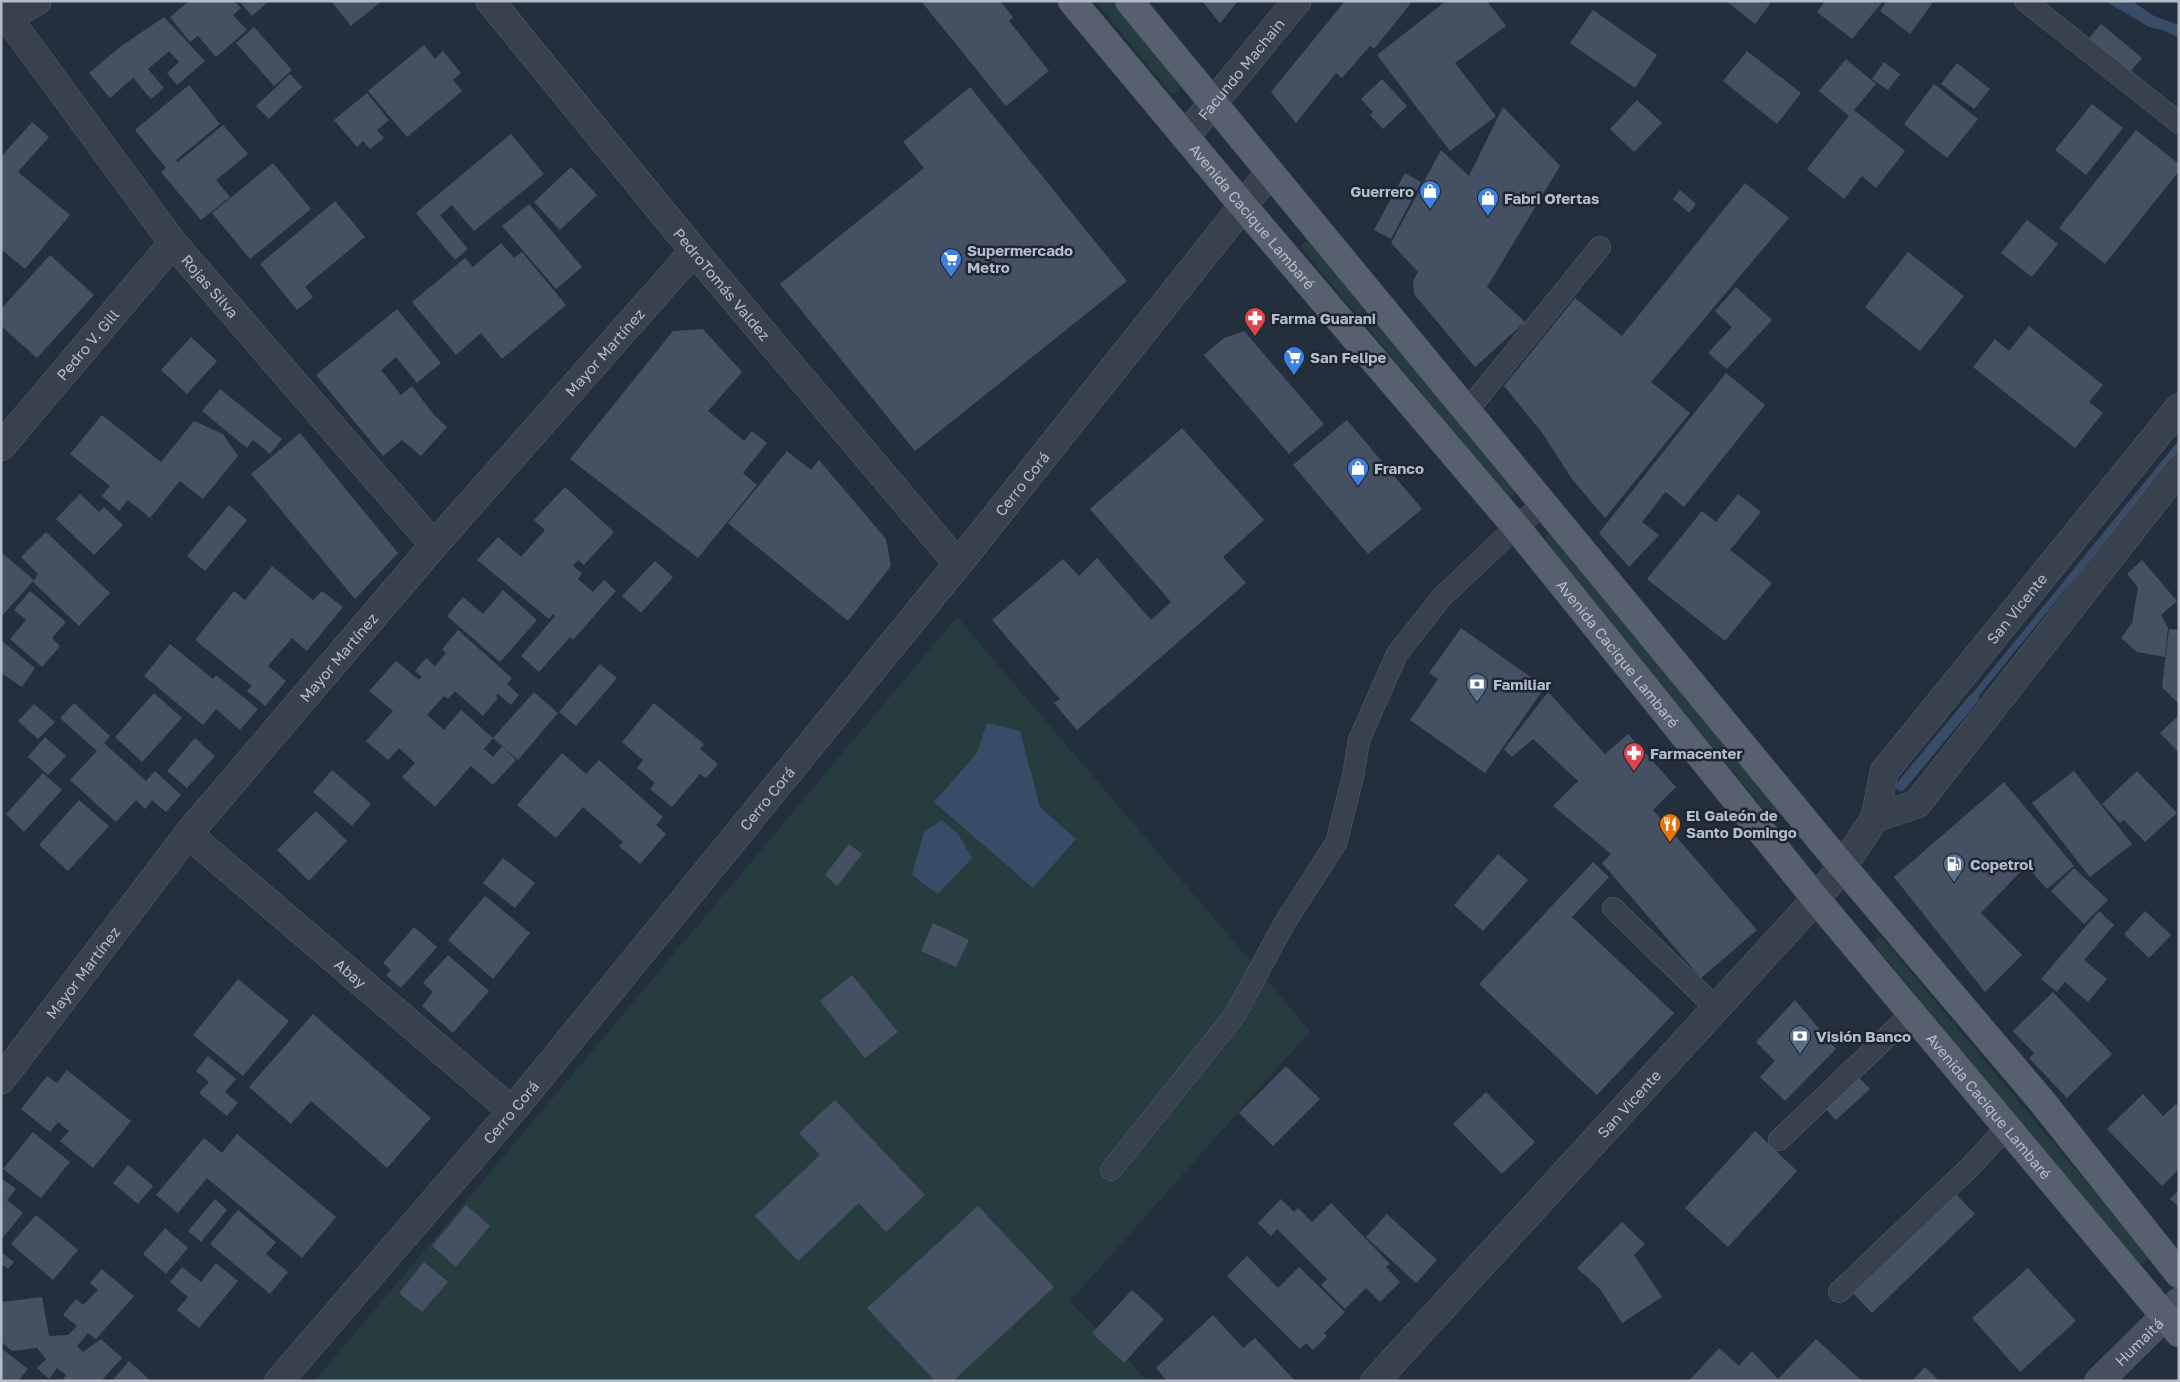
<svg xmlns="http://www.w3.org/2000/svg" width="2180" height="1382" viewBox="0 0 2180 1382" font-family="'Golos Text',sans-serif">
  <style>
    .green { fill: #263c3f }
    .water { fill: #394c67 }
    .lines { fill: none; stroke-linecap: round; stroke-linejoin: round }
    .stream { stroke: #394c67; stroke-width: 10 }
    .building { fill: #455162 }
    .lane-casing { stroke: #565f6c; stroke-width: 22 }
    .street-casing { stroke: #565f6c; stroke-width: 29 }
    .secondary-casing { stroke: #565f6c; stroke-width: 29 }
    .primary-casing { stroke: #414a57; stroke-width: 29 }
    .lane { stroke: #38414e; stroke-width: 21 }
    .street { stroke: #38414e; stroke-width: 28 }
    .secondary { stroke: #465061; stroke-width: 28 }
    .primary { stroke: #56606e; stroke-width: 28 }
    .labels { text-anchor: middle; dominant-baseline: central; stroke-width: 5; stroke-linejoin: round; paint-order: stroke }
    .street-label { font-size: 15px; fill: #b4bcc9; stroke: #1d2633 }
    .poi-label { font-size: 15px; font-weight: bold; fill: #b4bcc9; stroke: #1d2633; text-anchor: start }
  </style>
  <rect width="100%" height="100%" fill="#242f3e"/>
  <g class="green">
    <path d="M1095 1H1110L1180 85 1179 91 1176 94 1171 93Z"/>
    <path d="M1309 240 1516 490 1512 497 1507 496 1301 247 1303 243Z"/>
    <path d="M1547 533 1552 534 1779 810 1774 816 1769 815 1544 541Z"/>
    <path d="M957 617 1310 1031 1070 1301 1148 1381H315Z"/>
    <path d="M1878 937 1882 938 2147 1255 2146 1262 2137 1263 1874 944Z"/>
  </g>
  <g class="water">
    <path d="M2105 1H2132L2154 16 2179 25V38L2165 31 2149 27Z"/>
    <path d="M2179 440V450L1968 709 1963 705Z"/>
    <path d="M987 723 1020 731 1040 807 1076 839 1033 888 934 802 977 753Z"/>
    <path d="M942 820 958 834 972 858 938 894 912 875 924 832Z"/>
  </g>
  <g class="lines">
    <path class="stream" d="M1901 786 1974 698"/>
  </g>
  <g class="building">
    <path d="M189 1H234L241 8 233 15 247 30 216 57 198 36 190 42 170 17Z"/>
    <path d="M239 1H269L252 16Z"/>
    <path d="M331 1H382L351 26Z"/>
    <path d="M921 1H1000L1013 17 1009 21 1049 71 1006 106Z"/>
    <path d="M1202 1H1238L1220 23Z"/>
    <path d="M1345 1H1409L1411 3 1374 49 1370 46 1342 78 1336 73 1296 123 1271 92Z"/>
    <path d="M1446 1H1487L1506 26 1455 63 1496 116 1450 151 1377 55Z"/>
    <path d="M1726 1H1772L1755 24Z"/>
    <path d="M1825 1H1883L1852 39 1817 12Z"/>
    <path d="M1887 1H1934L1910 34 1880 11Z"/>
    <path d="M1593 10 1657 55 1635 88 1570 43Z"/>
    <path d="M164 17 205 61 177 85 167 73 179 62 169 51 148 69 164 88 151 99 133 78 110 98 89 73 120 47Z"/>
    <path d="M2101 24 2142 58 2130 72 2089 38Z"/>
    <path d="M254 27 292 70 274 86 236 43Z"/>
    <path d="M424 45 435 59 443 51 461 73 453 80 462 91 407 137 368 91Z"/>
    <path d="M1747 51 1801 93 1777 124 1723 81Z"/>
    <path d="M1846 59 1876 84 1854 110 1905 151 1876 188 1862 176 1844 199 1807 169 1849 116 1819 91Z"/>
    <path d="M1884 62 1900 74 1888 90 1872 79Z"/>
    <path d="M1957 63 1990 89 1974 109 1941 84Z"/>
    <path d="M290 74 302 87 269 119 256 106Z"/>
    <path d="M1382 79 1407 106 1383 129 1370 115 1373 112 1361 99Z"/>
    <path d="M1934 84 1978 119 1947 158 1904 124Z"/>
    <path d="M189 85 220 124 176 160 178 162 223 125 248 154 216 180 230 197 201 220 161 172 166 168 135 130Z"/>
    <path d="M970 87 1127 281 915 451 780 284 924 168 903 142Z"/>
    <path d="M367 93 389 120 377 130 384 138 370 149 363 141 357 147 334 120Z"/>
    <path d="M1637 100 1662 123 1634 152 1610 129Z"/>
    <path d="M2092 104 2123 128 2086 175 2055 150Z"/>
    <path d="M1503 107 1560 166 1487 287 1525 322 1475 367 1414 294 1413 281 1418 272 1391 243 1441 150 1469 176Z"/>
    <path d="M32 122 49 137 18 172 70 215 25 269 1 249V157Z"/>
    <path d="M2136 130 2179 164V171L2105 264 2059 228Z"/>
    <path d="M511 134 544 174 474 231 452 205 440 215 468 249 455 260 416 213Z"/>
    <path d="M273 163 311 209 250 259 212 213Z"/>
    <path d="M571 167 597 195 560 230 534 202Z"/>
    <path d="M1405 173 1421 182 1391 239 1374 230Z"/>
    <path d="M1745 183 1789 218 1651 382 1690 413 1605 518 1572 479 1543 434 1504 386 1575 298 1622 336Z"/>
    <path d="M1680 190 1696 204 1689 213 1673 199Z"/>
    <path d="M335 201 365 237 305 287 313 297 297 310 260 264Z"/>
    <path d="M529 204 582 267 556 289 502 226Z"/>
    <path d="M2027 220 2058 244 2032 277 2001 253Z"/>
    <path d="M501 243 514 258 522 252 566 305 502 359 481 333 456 355 412 302 465 258 473 267Z"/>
    <path d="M1908 252 1964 296 1920 351 1865 307Z"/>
    <path d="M50 255 94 295 37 358 1 326V309Z"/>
    <path d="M1736 287 1772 320 1727 369 1708 353 1732 327 1715 311Z"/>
    <path d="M397 309 441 363 417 383 396 357 381 370 401 395 412 386 434 415 447 427 421 456 402 440 383 456 316 375Z"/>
    <path d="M2029 326 2103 385 2089 402 2103 413 2075 448 1973 367 1995 339 2009 351Z"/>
    <path d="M703 329 742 372 708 411 744 441 752 431 767 443 743 473 757 485 698 558 570 459 673 331Z"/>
    <path d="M1244 331 1324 424 1289 454 1204 355 1224 338Z"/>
    <path d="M191 337 217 361 187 394 161 370Z"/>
    <path d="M1726 373 1765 405 1684 507 1666 492 1663 495 1642 522 1659 535 1629 567 1599 533Z"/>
    <path d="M220 389 282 439 270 454 253 440 247 448 202 411Z"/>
    <path d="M102 415 161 462 194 421 223 434 238 456 203 499 180 481 150 518 128 500 119 511 102 496 110 486 70 454Z"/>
    <path d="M1347 420 1422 509 1368 554 1293 465Z"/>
    <path d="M1182 428 1264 520 1223 557 1246 583 1077 730 1054 703 1060 699 992 620 1063 559 1079 576 1097 558 1151 620 1171 602 1090 509Z"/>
    <path d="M300 433 398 553 355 599 251 474Z"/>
    <path d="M787 451 811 470 819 460 886 539 891 566 848 621 728 523Z"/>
    <path d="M565 487 614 532 584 565 578 560 573 566 582 573 578 579 593 592 604 580 616 591 573 640 570 637 539 672 521 656 555 616 553 614 549 619 477 560 498 537 521 557 545 530 534 520Z"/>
    <path d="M80 494 99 512 104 507 123 525 94 555 56 519Z"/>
    <path d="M1738 494 1761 512 1730 550 1772 583 1725 641 1647 579 1702 511 1716 522Z"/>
    <path d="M229 505 247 520 205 571 187 556Z"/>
    <path d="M46 532 110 593 79 626 33 582 38 574 21 557Z"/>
    <path d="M1 552 34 580 1 617Z"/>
    <path d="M2142 560 2177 601 2161 615 2168 628 2165 657 2137 652 2121 638 2132 623 2138 587 2127 574Z"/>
    <path d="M655 561 673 577 641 613 622 596Z"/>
    <path d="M272 566 313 600 322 591 343 607 307 651 292 638 268 666 286 681 265 706 247 691 252 686 195 640 234 591 245 600Z"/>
    <path d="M503 590 537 620 500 662 447 616 463 597 483 614Z"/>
    <path d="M30 591 66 622 52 638 60 646 42 667 10 639 26 620 14 610Z"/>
    <path d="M1461 628 1545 687 1485 773 1410 720 1438 679 1429 673Z"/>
    <path d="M2169 629 2179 630V704L2162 687Z"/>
    <path d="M458 630 512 678 507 684 519 695 511 705 498 694 496 696 498 698 483 716 455 691 448 699 444 696 427 715 444 730 461 710 493 738 484 749 493 757 502 746 516 760 493 785 471 766 435 807 402 777 415 763 399 748 388 760 366 741 393 711 369 691 396 661 419 680 422 677 415 671 426 658 435 666 446 653 442 649Z"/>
    <path d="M1 640 35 668 22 687 1 673Z"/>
    <path d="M170 644 213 679 216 675 258 709 240 730 216 709 203 725 144 676Z"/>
    <path d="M600 664 617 678 576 726 559 712Z"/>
    <path d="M534 692 558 713 518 760 493 738Z"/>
    <path d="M1548 692 1605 754 1628 734 1676 787 1653 810 1757 930 1701 978 1602 863 1611 854 1553 806 1578 781 1533 739 1512 757 1504 749Z"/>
    <path d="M154 693 182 718 142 762 115 737Z"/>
    <path d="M74 703 110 736 104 743 146 781 155 771 181 795 166 812 152 800 145 809 136 800 116 822 70 780 97 751 60 718Z"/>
    <path d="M654 703 704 744 700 749 718 764 706 778 700 774 672 807 650 789 655 783 637 768 643 760 622 742Z"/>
    <path d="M34 704 55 722 38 739 18 721Z"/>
    <path d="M2179 715V753L2160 733Z"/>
    <path d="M45 737 66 756 48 775 28 757Z"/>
    <path d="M195 738 215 756 187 788 167 771Z"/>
    <path d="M562 753 586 774 599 760 663 817 656 825 666 834 640 864 619 846 623 842 583 807 556 838 517 805Z"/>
    <path d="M332 770 371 804 352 826 313 792Z"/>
    <path d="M2074 771 2132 844 2090 877 2032 803Z"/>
    <path d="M2137 771 2177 813 2145 842 2124 820 2120 823 2102 804Z"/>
    <path d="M43 773 62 790 24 832 6 814Z"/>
    <path d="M2004 782 2074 866 2047 889 2026 866 1981 913 2022 955 1985 992 1894 877Z"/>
    <path d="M79 800 109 826 68 871 39 845Z"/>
    <path d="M316 811 347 841 309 881 277 850Z"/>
    <path d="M849 844 862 854 837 886 825 875Z"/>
    <path d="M1498 854 1528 880 1483 931 1454 905Z"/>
    <path d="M503 858 535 883 515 908 483 883Z"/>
    <path d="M1593 862 1609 877 1572 917 1674 1013 1597 1095 1479 984Z"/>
    <path d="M2074 868 2108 900 2084 924 2051 891Z"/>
    <path d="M485 896 530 933 493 979 448 940Z"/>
    <path d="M2099 911 2114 925 2084 960 2107 979 2088 1002 2065 982 2057 992 2041 979Z"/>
    <path d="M2145 911 2171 935 2149 958 2124 934Z"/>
    <path d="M933 923 969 940 956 967 921 951Z"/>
    <path d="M414 927 437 947 401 988 386 975 391 970 383 963Z"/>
    <path d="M448 955 489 991 453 1033 422 1006 433 992 423 983Z"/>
    <path d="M852 975 898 1032 865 1058 820 1001Z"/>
    <path d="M238 979 289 1021 243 1076 193 1035Z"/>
    <path d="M2053 992 2112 1054 2067 1098 2029 1058 2034 1053 2013 1031Z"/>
    <path d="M1795 1000 1836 1049 1785 1101 1760 1077 1775 1061 1756 1042Z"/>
    <path d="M313 1014 431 1118 387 1168 311 1101 291 1124 249 1087Z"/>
    <path d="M208 1056 236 1079 225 1092 238 1103 227 1116 199 1093 209 1082 196 1071Z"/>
    <path d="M1286 1066 1320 1099 1273 1146 1239 1113Z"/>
    <path d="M67 1070 131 1121 93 1168 60 1141 69 1131 58 1122 50 1132 21 1109 47 1076 57 1083Z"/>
    <path d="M1855 1073 1870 1089 1836 1120 1821 1104Z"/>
    <path d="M1486 1092 1535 1142 1502 1174 1453 1124Z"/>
    <path d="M2143 1094 2163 1116 2176 1104 2179 1107V1169L2162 1186 2107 1129Z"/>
    <path d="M835 1100 925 1195 886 1232 859 1203 798 1261 755 1216 820 1155 799 1133Z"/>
    <path d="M1755 1131 1797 1171 1728 1247 1685 1208Z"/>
    <path d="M33 1132 70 1162 41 1198 3 1169Z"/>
    <path d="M237 1134 336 1217 302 1258 207 1178 178 1213 156 1195 204 1138 222 1153Z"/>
    <path d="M128 1165 153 1186 138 1204 113 1183Z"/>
    <path d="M1 1178 16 1189 7 1200 23 1213 1 1240Z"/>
    <path d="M1951 1189 1975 1214 1872 1313 1848 1288Z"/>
    <path d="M2179 1190V1207L2170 1199Z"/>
    <path d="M215 1199 227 1210 201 1242 188 1231Z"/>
    <path d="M1281 1199 1294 1212 1298 1208 1312 1222 1331 1203 1390 1264 1386 1267 1400 1282 1380 1302 1366 1288 1345 1309 1321 1285 1327 1279 1277 1229 1271 1236 1258 1223Z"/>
    <path d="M466 1205 490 1226 456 1267 432 1246Z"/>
    <path d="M978 1206 1054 1287 953 1381H935L867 1308Z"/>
    <path d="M238 1210 276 1242 266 1254 288 1272 270 1294 210 1244Z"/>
    <path d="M1387 1214 1437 1260 1416 1283 1366 1237Z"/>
    <path d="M36 1215 78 1250 53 1280 11 1244Z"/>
    <path d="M1622 1222 1645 1244 1634 1255 1662 1297 1622 1323 1600 1289 1577 1268Z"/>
    <path d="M165 1228 188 1248 166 1274 143 1254Z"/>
    <path d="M1 1252 14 1262 8 1269 1 1264Z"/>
    <path d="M1247 1256 1278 1288 1299 1267 1345 1312 1324 1333 1327 1336 1313 1350 1306 1343 1300 1349 1227 1276Z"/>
    <path d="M424 1262 448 1282 422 1312 399 1293Z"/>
    <path d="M216 1263 238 1281 199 1328 177 1310 188 1297 170 1282 182 1267 201 1282Z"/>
    <path d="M2028 1268 2076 1321 2020 1372 1972 1318Z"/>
    <path d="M102 1269 134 1296 96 1339 88 1333 77 1346 83 1352 101 1339 122 1358 101 1381H62L66 1375 57 1368 49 1379 37 1368 46 1359 37 1348 12 1351 1 1342V1302L42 1297 49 1336 68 1335 77 1326 63 1315 76 1299 83 1305 98 1290 90 1283Z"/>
    <path d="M1132 1290 1164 1319 1124 1363 1092 1333Z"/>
    <path d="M1213 1315 1243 1348 1255 1338 1295 1381H1167L1156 1368Z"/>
    <path d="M1816 1339 1862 1381H1689L1719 1348 1739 1366 1752 1351 1778 1379Z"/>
    <path d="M1 1348 28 1369 18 1381H1Z"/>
    <path d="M129 1361 151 1381H112Z"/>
    <path d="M1925 1367 1939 1381H1912Z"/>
  </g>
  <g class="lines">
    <g class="lane-casing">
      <g id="lane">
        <path d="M2025 1 2179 123"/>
        <path d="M1467 411 1600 247"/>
        <path d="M1613 908 1716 1008"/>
        <path d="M1779 1140 1912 1013"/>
        <path d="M1111 1170 1235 1015 1284 924 1336 843 1353 777 1359 740 1397 654 1442 597 1516 527 1544 504"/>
        <path d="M1839 1292 1970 1167 2007 1127"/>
      </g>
    </g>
    <g class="street-casing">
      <g id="street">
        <path id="s1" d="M490 1 694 251 958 564"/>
        <path id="s2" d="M1 14 8 18 173 243 434 545"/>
        <path d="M8 18 37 1"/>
        <path id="s3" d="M1185 137 1297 1"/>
        <path id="s4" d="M1 447 173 243"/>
        <path d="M1875 818 1917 804 2179 469"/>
        <path id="s5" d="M188 834 512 1111"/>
        <path id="s6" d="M1 1080 188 834 434 545 694 251"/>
        <path id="s7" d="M279 1381 512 1111 958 564 1270 172"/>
        <path id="s8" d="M1375 1381 1816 899 1843 866 1875 818 1884 772 2179 408"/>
      </g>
    </g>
    <g class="secondary-casing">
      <g id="secondary">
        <path id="s9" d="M2099 1381 2179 1302"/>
      </g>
    </g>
    <g class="primary-casing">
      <g id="primary">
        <path id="s10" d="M1072 1 1244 207 1516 527 1816 899 2179 1333"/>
        <path d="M1129 1 1828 849 2040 1099 2179 1274"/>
      </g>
    </g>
    <use href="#lane" class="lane"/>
    <use href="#street" class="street"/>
    <use href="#secondary" class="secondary"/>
    <use href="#primary" class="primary"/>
  </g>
  <defs>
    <g id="shop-pin" transform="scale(1.125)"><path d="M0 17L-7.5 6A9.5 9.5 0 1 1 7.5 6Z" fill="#3f7fe0" stroke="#1d2633"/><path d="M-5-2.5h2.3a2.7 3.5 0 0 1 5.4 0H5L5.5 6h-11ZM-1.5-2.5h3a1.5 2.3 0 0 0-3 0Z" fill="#fff"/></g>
    <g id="supermarket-pin" transform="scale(1.125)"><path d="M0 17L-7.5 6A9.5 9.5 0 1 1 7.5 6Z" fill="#3f7fe0" stroke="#1d2633"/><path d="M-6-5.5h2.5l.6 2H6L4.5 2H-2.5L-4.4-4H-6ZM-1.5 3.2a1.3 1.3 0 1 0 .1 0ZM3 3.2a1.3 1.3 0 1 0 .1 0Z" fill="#fff"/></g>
    <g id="pharmacy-pin" transform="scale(1.125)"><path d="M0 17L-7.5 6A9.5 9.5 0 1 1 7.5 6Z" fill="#e0444e" stroke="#1d2633"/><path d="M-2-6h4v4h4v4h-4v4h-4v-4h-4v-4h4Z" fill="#fff"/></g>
    <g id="bank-pin" transform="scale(1.125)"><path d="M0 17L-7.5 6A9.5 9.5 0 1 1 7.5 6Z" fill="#5c6f8a" stroke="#1d2633"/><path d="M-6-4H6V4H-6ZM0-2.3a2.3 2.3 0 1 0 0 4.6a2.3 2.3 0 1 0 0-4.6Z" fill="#fff"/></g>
    <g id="restaurant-pin" transform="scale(1.125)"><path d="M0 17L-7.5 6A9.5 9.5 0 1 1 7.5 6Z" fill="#e8710a" stroke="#1d2633"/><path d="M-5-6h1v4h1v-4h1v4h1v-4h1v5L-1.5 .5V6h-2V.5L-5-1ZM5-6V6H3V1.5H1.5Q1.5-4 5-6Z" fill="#fff"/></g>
    <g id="fuel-pin" transform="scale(1.125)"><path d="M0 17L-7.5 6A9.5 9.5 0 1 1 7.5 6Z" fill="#5c6f8a" stroke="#1d2633"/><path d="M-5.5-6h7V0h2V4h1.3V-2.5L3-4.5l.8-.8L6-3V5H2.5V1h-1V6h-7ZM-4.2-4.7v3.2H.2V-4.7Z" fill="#fff"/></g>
  </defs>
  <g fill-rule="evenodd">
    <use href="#shop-pin" x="1430" y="191"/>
    <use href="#shop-pin" x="1488" y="198"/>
    <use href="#supermarket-pin" x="951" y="259"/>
    <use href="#pharmacy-pin" x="1255" y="318"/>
    <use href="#supermarket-pin" x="1294" y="357"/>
    <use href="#shop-pin" x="1358" y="468"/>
    <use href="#bank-pin" x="1477" y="684"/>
    <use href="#pharmacy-pin" x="1634" y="753"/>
    <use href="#restaurant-pin" x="1670" y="824"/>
    <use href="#fuel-pin" x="1954" y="864"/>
    <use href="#bank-pin" x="1800" y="1036"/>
  </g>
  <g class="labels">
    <g class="street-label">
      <text stroke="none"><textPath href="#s3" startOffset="88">Facundo Machain</textPath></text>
      <text stroke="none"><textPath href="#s10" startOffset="281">Avenida Cacique Lambaré</textPath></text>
      <text stroke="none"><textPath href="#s1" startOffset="366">PedroTomás Valdez</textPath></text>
      <text stroke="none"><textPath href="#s2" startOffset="344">Rojas Silva</textPath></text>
      <text stroke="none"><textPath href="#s4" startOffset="134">Pedro V. Gill</textPath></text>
      <text stroke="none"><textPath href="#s6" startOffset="946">Mayor Martínez</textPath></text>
      <text stroke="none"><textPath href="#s7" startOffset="1165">Cerro Corá</textPath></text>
      <text stroke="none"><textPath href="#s8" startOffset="1011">San Vicente</textPath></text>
      <text stroke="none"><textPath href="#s10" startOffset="851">Avenida Cacique Lambaré</textPath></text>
      <text stroke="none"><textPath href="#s6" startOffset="541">Mayor Martínez</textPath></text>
      <text stroke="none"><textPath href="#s7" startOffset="760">Cerro Corá</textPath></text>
      <text stroke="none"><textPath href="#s6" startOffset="135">Mayor Martínez</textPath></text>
      <text stroke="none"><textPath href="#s5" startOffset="214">Abay</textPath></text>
      <text stroke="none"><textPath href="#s8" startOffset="376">San Vicente</textPath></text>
      <text stroke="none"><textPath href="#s10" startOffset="1436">Avenida Cacique Lambaré</textPath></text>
      <text stroke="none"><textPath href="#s7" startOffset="355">Cerro Corá</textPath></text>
      <text stroke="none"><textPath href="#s9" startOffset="56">Humaitá</textPath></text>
    </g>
    <g class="poi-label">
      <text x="1414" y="191" text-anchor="end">Guerrero</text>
      <text x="1504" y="198">Fabri Ofertas</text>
      <text x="967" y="250">Supermercado<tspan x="967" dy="17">Metro</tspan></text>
      <text x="1271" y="318">Farma Guarani</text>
      <text x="1310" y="357">San Felipe</text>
      <text x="1374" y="468">Franco</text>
      <text x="1493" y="684">Familiar</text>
      <text x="1650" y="753">Farmacenter</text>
      <text x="1686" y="815">El Galeón de<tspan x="1686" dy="17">Santo Domingo</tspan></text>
      <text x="1970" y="864">Copetrol</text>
      <text x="1816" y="1036">Visión Banco</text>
    </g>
  </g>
  <rect width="2180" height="1382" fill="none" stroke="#b4bcc9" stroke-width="5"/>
</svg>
